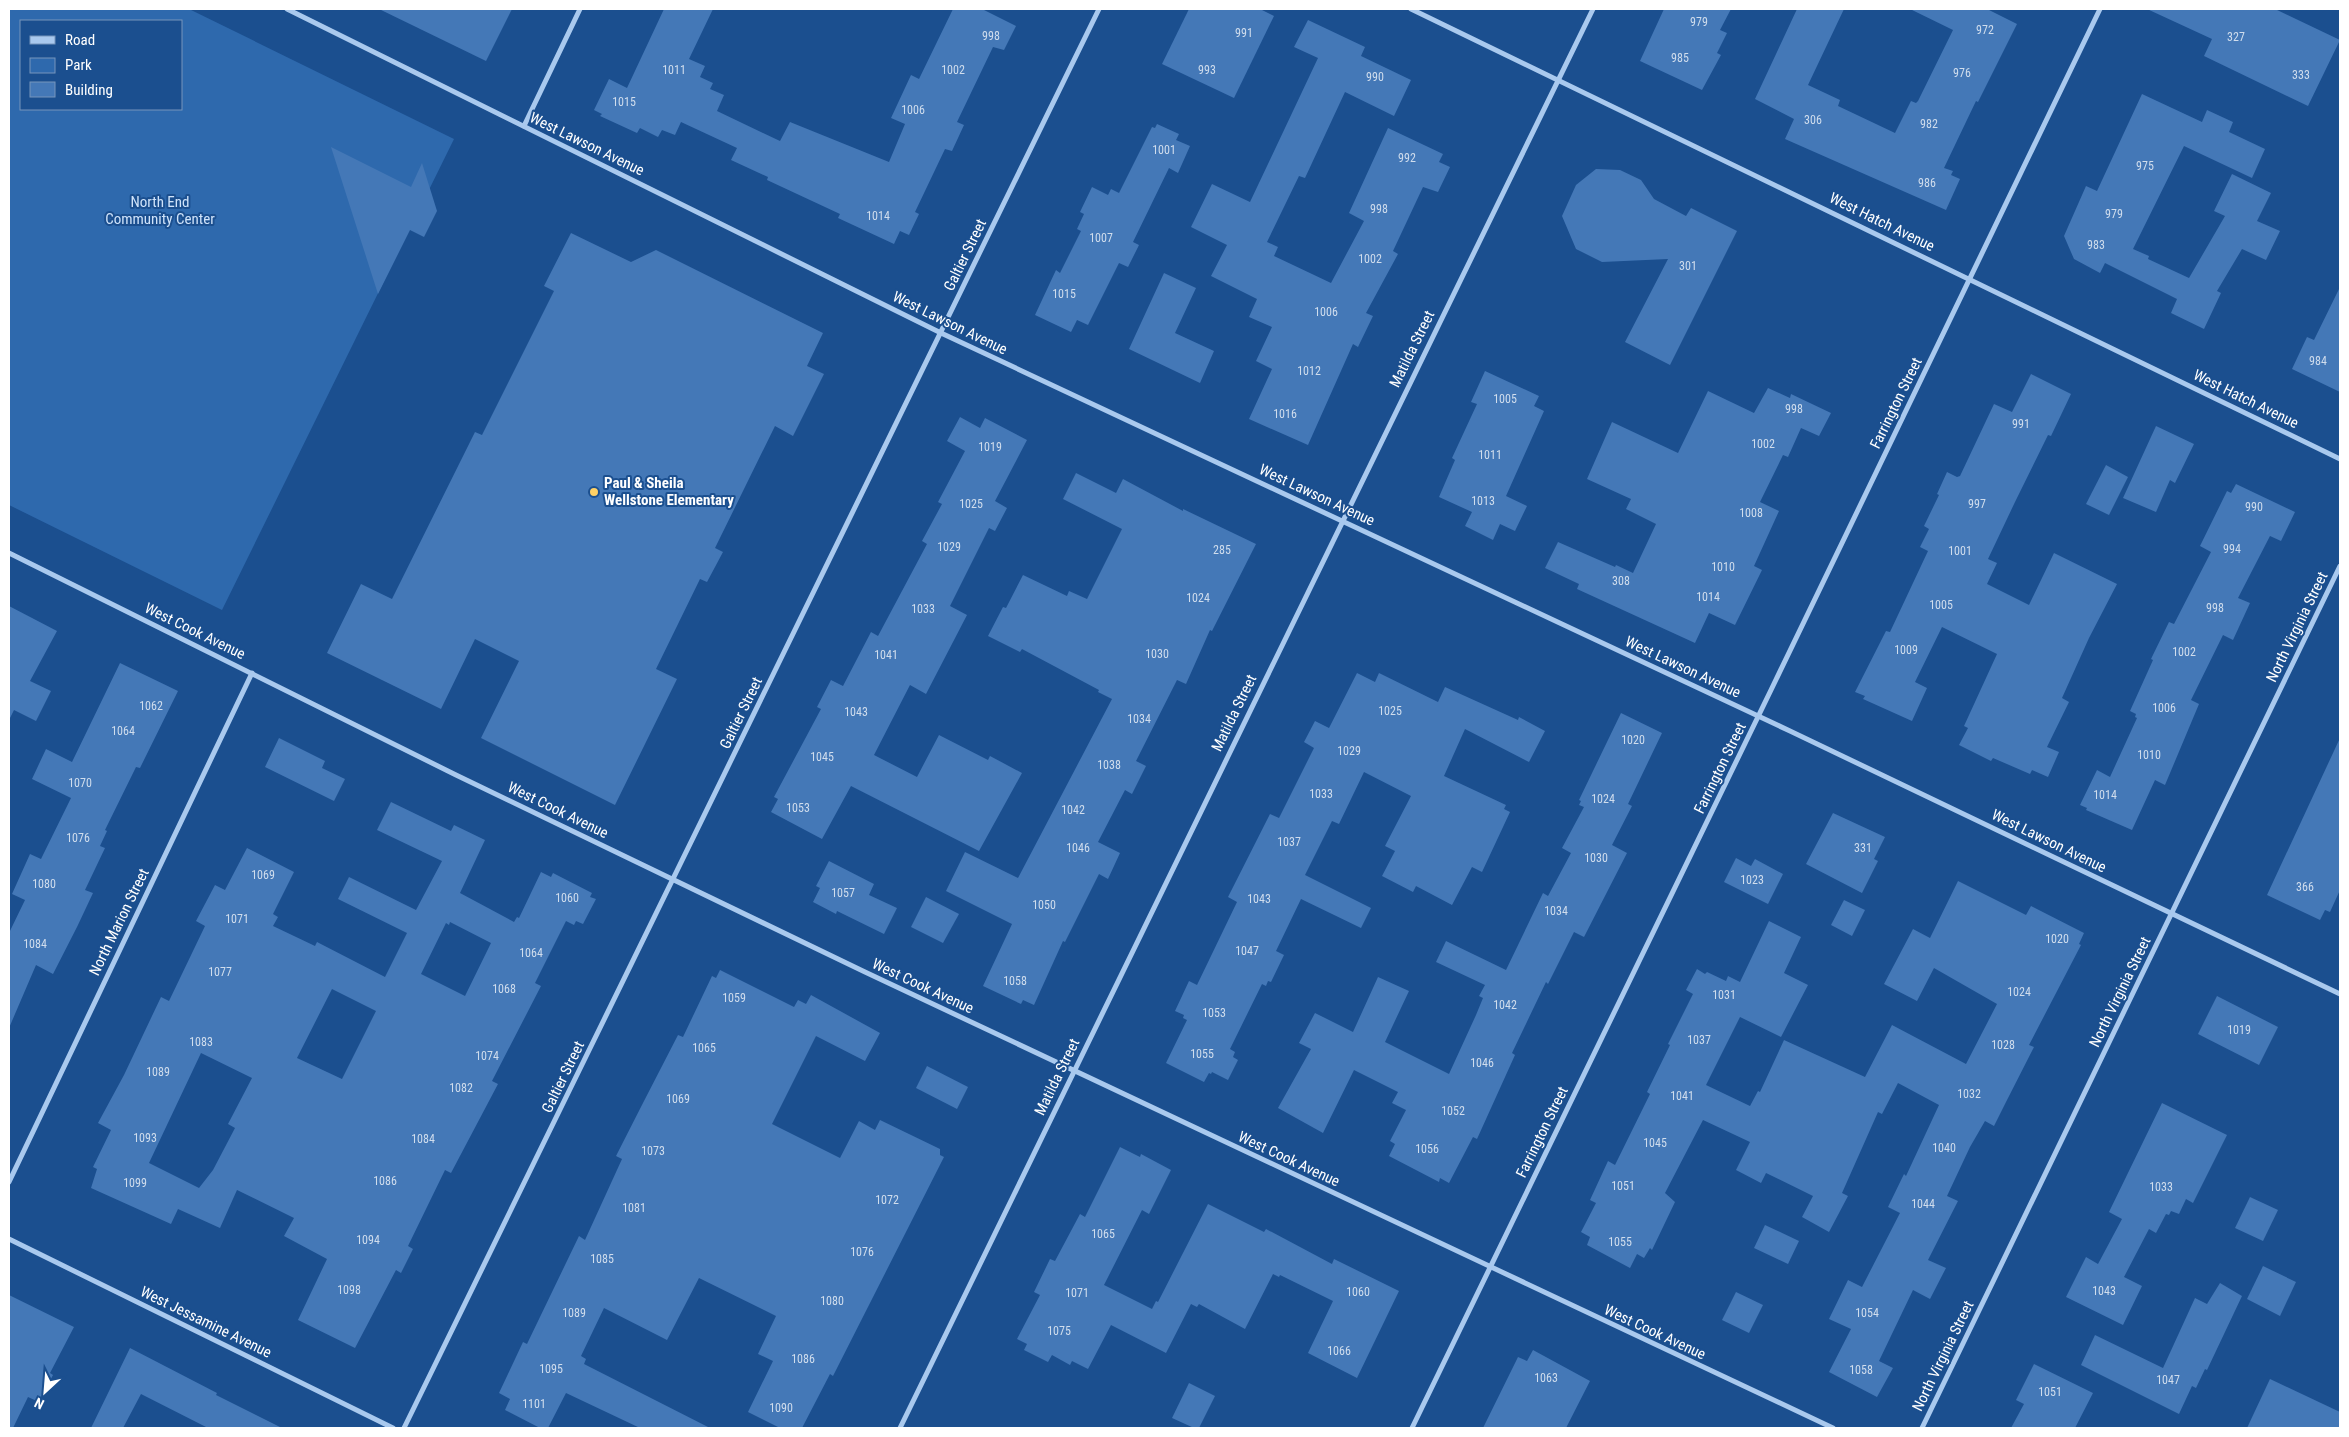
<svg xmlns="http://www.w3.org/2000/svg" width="2349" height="1437" viewBox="0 0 2349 1437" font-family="'Roboto Condensed',sans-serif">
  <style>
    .green { fill: #2e69ad; fill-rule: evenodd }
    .building { fill: #4478b7; fill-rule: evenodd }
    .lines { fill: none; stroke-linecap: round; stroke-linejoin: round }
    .street { stroke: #a9c9ee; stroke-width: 5 }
    .poi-dot { fill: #ffd166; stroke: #1b4f8f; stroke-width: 2 }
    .labels { text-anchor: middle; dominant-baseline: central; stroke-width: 4; stroke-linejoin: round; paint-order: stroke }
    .number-label { font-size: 12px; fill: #d0dded }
    .street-label { font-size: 15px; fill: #fff; stroke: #1b4f8f }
    .park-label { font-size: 15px; fill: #cfe3fa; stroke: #1b4f8f }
    .poi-label { font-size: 15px; font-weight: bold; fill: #fff; stroke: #1b4f8f; text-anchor: start }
  </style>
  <rect width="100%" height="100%" fill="#1b4f8f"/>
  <path class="green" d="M9 9H189L454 139 222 610 9 505ZM21 21H181V109H21Z"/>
  <g class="building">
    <path d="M379 9H512L486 61Z"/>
    <path d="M664 9H713L689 59 705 66 700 77 713 83 710 89 724 95 717 111 780 141 790 122 889 162 905 124 891 118 911 75 919 79 953 9H982L1016 26 1004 50 993 47 957 122 964 125 952 151 945 149 915 212 919 214 909 235 900 231 894 244 838 218 840 214 767 180 768 177 731 160 737 148 681 122 675 135 662 130 658 137 640 128 637 133 600 116 602 114 594 110 609 79 627 88Z"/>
    <path d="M1189 9H1260L1274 16 1234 98 1162 64Z"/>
    <path d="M1664 9H1731L1720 30 1727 33 1717 53 1721 55 1702 90 1640 61Z"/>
    <path d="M1797 9H1844L1808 85 1840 100 1838 106 1895 133 1911 101 1916 103 1918 101 1953 30 1910 9H1987L2017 24 1978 102 1976 101 1944 168 1953 171 1951 175 1960 179 1946 210 1785 139 1794 119 1755 99Z"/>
    <path d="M2147 9H2275L2340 40 2308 106 2204 56 2212 39Z"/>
    <path d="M1308 20 1365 47 1361 56 1411 80 1394 116 1345 92 1305 178 1299 176 1267 242 1278 247 1274 256 1331 283 1364 221 1349 213 1388 128 1443 154 1439 162 1450 167 1438 192 1423 187 1393 251 1398 254 1366 313 1373 316 1358 347 1353 344 1308 445 1249 419 1272 369 1256 361 1272 327 1249 317 1257 299 1211 276 1227 245 1191 227 1212 184 1250 202 1318 58 1294 47Z"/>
    <path d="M2142 94 2202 122 2207 110 2233 122 2229 132 2265 149 2252 178 2184 146 2133 249 2149 256 2148 259 2189 278 2225 216 2214 211 2232 174 2271 193 2257 221 2280 231 2266 260 2242 249 2217 291 2221 293 2204 329 2171 313 2177 299 2105 263 2100 273 2074 259 2064 236 2086 186 2097 191Z"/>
    <path d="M1157 124 1179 134 1176 140 1190 146 1178 173 1169 168 1133 242 1139 245 1128 267 1119 263 1088 325 1077 320 1071 332 1035 315 1056 270 1060 273 1081 231 1077 229 1084 214 1080 212 1092 187 1108 195 1111 189 1119 193 1152 127 1155 128Z"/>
    <path d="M331 147 411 187 422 163 437 211 424 237 410 230 378 294Z"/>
    <path d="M1596 169 1620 170 1641 180 1654 199 1686 216 1691 208 1737 231 1670 365 1625 342 1668 259 1602 262 1576 249 1562 216 1576 185Z"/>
    <path d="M571 233 631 262 656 250 823 333 807 366 824 374 793 436 775 426 715 548 723 552 707 582 700 579 656 669 677 679 615 805 481 738 519 661 475 639 441 709 327 653 361 584 392 599 475 432 482 435 554 291 544 286Z"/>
    <path d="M1164 273 1196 288 1175 333 1214 351 1200 383 1129 349Z"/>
    <path d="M2340 287V392L2292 369 2307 337 2314 340Z"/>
    <path d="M1485 371 1539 396 1534 406 1544 411 1506 496 1527 506 1515 531 1500 524 1493 540 1465 526 1472 512 1439 497 1455 460 1452 458 1477 404 1471 402Z"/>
    <path d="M2031 374 2071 394 2051 436 2048 435 2015 502 1988 559 1997 563 1987 584 2029 605 2054 553 2117 584 2089 638 2062 698 2069 702 2047 747 2059 752 2048 777 2032 770 2030 774 1993 758 1991 761 1959 745 1968 728 1964 726 1997 654 1942 627 1915 682 1927 688 1912 721 1863 699 1865 696 1855 692 1886 631 1890 632 1928 551 1920 547 1929 529 1924 526 1939 495 1937 494 1947 472 1957 477 1960 476 1994 404 2012 412Z"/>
    <path d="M1768 388 1790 398 1791 394 1831 413 1819 436 1801 428 1788 457 1783 455 1760 502 1779 511 1754 566 1762 570 1735 625 1709 613 1695 643 1577 589 1579 584 1545 568 1558 542 1615 567 1616 565 1633 573 1656 524 1626 509 1631 499 1587 479 1612 422 1678 453 1708 391 1754 413Z"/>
    <path d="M960 417 980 428 985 418 1027 440 995 501 1007 508 995 531 989 528 950 606 967 615 926 694 910 685 874 755 917 777 939 735 988 760 990 756 1022 773 979 851 851 786 822 839 771 812 778 799 774 797 821 709 817 707 831 680 843 686 871 632 878 636 927 544 922 541 942 504 938 502 965 451 947 441Z"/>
    <path d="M2156 426 2194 444 2175 483 2170 480 2156 512 2123 498Z"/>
    <path d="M2106 465 2128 477 2109 515 2086 504Z"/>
    <path d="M1076 473 1116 493 1123 479 1183 511V509L1256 544 1212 631 1210 630 1186 684 1177 680 1136 761 1146 766 1132 794 1125 790 1098 842 1120 853 1108 879 1099 874 1065 942 1063 941 1034 1005 1023 1000 1021 1004 983 986 1012 924 946 891 965 852 1018 878 1112 699 1098 692 1099 690 1022 649 1020 652 988 636 1003 607 1006 608 1023 575 1067 596 1069 591 1087 599 1122 529 1063 499Z"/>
    <path d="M2236 484 2295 512 2281 541 2270 536 2238 598 2250 603 2233 640 2223 635 2191 700 2199 704 2165 785 2155 780 2132 830 2086 810 2087 808 2080 805 2097 770 2110 777 2137 718 2135 717 2136 714 2130 711 2153 660 2151 659 2169 622 2174 624 2211 552 2200 546 2227 491 2231 493Z"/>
    <path d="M9 606 57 631 30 681 51 691 36 721 14 710 9 720Z"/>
    <path d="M120 663 178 691 140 768 136 767 105 830 107 831 100 846 105 848 85 890 93 893 77 927 53 974 36 965 9 1028V933L25 900 12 894 30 854 41 859 71 798 32 779 46 749 72 762Z"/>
    <path d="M1357 673 1375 682 1379 673 1438 702 1445 687 1518 720 1519 717 1545 731 1529 762 1465 729 1444 776 1506 805 1504 809 1510 812 1482 872 1472 867 1452 905 1416 886 1413 892 1382 876 1395 851 1385 846 1411 796 1364 772 1339 824 1332 821 1305 875 1371 908 1361 928 1301 899 1276 951 1284 955 1271 982 1268 981 1266 986 1262 984 1230 1049 1235 1052 1233 1057 1238 1060 1228 1080 1212 1072 1211 1074 1209 1073 1204 1082 1166 1063 1187 1020 1183 1018 1184 1015 1175 1011 1189 981 1197 985 1237 902 1228 897 1270 814 1279 818 1314 748 1304 742 1315 721 1329 728Z"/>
    <path d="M1621 713 1662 733 1628 804 1632 806 1612 845 1627 853 1584 937 1574 932 1548 984 1546 982 1512 1053 1515 1055 1477 1139 1473 1137 1449 1183 1440 1178 1439 1182 1389 1156 1395 1144 1390 1141 1406 1110 1392 1103 1398 1092 1354 1070 1323 1133 1278 1108 1311 1049 1299 1043 1315 1013 1353 1032 1378 977 1409 991 1385 1042 1449 1074 1476 1015 1483 998 1479 996 1485 985 1436 962 1446 941 1506 970 1543 893 1548 896 1571 853 1562 848 1584 807 1579 805 1581 801 1579 800Z"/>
    <path d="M279 738 325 761 322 768 345 779 334 801 265 767Z"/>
    <path d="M2340 738V890L2330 912 2325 910 2320 920 2267 895Z"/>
    <path d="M391 802 451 831 454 825 485 840 460 893 514 922 517 917 519 918 541 872 551 877 553 873 592 893 590 897 596 899 583 924 576 921 574 925 566 921 535 983 541 986 492 1081 498 1084 451 1173 445 1170 408 1246 413 1249 401 1273 396 1270 355 1348 298 1320 327 1259 284 1236 294 1218 237 1190 220 1228 178 1209 171 1224 91 1188 97 1169 93 1167 111 1130 98 1123 124 1075 161 997 169 1001 205 926 196 921 215 885 225 890 247 848 294 872 273 914 278 917 273 926 315 946 317 942 385 977 407 933 338 899 349 877 416 910 442 861 377 830ZM450 922 491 943 465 996 421 974 446 923 449 925ZM332 989 376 1011 342 1079 297 1058ZM201 1053 252 1078 228 1124 235 1128 213 1170 199 1188 149 1163Z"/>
    <path d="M1833 813 1885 837 1874 859 1878 861 1862 893 1806 864Z"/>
    <path d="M1736 858 1751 866 1755 859 1783 874 1768 904 1724 882Z"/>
    <path d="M829 861 874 884 869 895 897 908 884 934 837 911 836 914 813 902 820 888 816 886Z"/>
    <path d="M1958 881 2026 915 2031 906 2084 933 2079 944 2081 945 2029 1045 2034 1047 2006 1102 1994 1126 1985 1121 1970 1147 1947 1196 1958 1201 1928 1260 1946 1268 1930 1299 1913 1290 1879 1361 1893 1368 1877 1397 1829 1372 1851 1329 1829 1319 1848 1280 1862 1287 1900 1213 1888 1207 1904 1174 1906 1176 1939 1105 1898 1083 1882 1114 1878 1112 1842 1193 1848 1196 1829 1232 1802 1217 1813 1196 1766 1173 1761 1183 1736 1170 1750 1142 1703 1120 1665 1193 1675 1202 1652 1250 1650 1248 1644 1258 1637 1254 1630 1268 1587 1245 1590 1237 1581 1232 1596 1203 1590 1200 1608 1161 1615 1165 1650 1094 1647 1092 1670 1045 1668 1044 1693 994 1686 990 1697 969 1705 974 1707 972 1726 981 1728 976 1740 982 1769 921 1801 937 1784 973 1808 985 1781 1037 1740 1017 1706 1085 1750 1106 1758 1091 1760 1092 1784 1040 1865 1077 1892 1025 1966 1064 1997 1004 1934 968 1917 1001 1884 984 1913 929 1930 938Z"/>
    <path d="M926 897 959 914 943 943 911 927Z"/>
    <path d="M1844 900 1865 910 1852 936 1831 925Z"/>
    <path d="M720 970 794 1007 798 1000 806 1004 811 995 880 1033 865 1061 816 1036 772 1124 840 1158 859 1121 875 1130 880 1120 940 1149V1155L944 1157 833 1376 830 1374 802 1428H780L748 1412 773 1361 758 1354 776 1316 699 1278 667 1340 604 1308 581 1356 586 1359 584 1364 710 1428H640L566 1393 548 1428H540L505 1410 510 1399 499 1393 523 1342 527 1344 579 1236 585 1240 622 1159 616 1156 644 1101 678 1035 683 1037 712 976 716 978Z"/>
    <path d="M2217 996 2278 1027 2259 1065 2198 1034Z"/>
    <path d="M927 1066 968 1087 957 1109 916 1088Z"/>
    <path d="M2162 1103 2227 1135 2193 1203 2186 1199 2179 1214 2171 1211 2169 1215 2166 1214 2156 1233 2149 1229 2124 1277 2142 1286 2123 1325 2066 1297 2086 1257 2098 1264 2122 1219 2109 1212Z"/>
    <path d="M1120 1147 1140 1157 1141 1154 1171 1170 1149 1214 1142 1210 1104 1285 1152 1309 1156 1301 1158 1302 1208 1204 1264 1232 1266 1229 1332 1264 1334 1259 1399 1291 1357 1378 1308 1353 1333 1301 1280 1275 1279 1277 1273 1274 1245 1329 1199 1304 1197 1307 1191 1304 1166 1353 1111 1325 1088 1369 1072 1361 1070 1365 1052 1355 1048 1362 1024 1350 1027 1344 1017 1339 1040 1295 1034 1292 1050 1259 1055 1261 1080 1214 1085 1217Z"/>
    <path d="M2250 1197 2278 1210 2263 1241 2235 1228Z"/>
    <path d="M1765 1225 1799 1241 1788 1264 1754 1248Z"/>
    <path d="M2263 1266 2296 1282 2280 1316 2247 1299Z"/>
    <path d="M2220 1283 2242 1296 2207 1370 2205 1369 2196 1388 2192 1386 2179 1414 2081 1365 2095 1335 2163 1368 2195 1298 2207 1304Z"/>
    <path d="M1736 1292 1763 1305 1749 1333 1722 1320Z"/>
    <path d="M9 1295 74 1327 50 1373 53 1375 39 1402 28 1397 13 1428H9Z"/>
    <path d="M130 1348 217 1393 216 1395 282 1428H208L141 1394 123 1428H91Z"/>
    <path d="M1533 1350 1590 1381 1566 1428H1483L1518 1357 1527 1361Z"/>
    <path d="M2034 1364 2093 1393 2075 1428H2011L2024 1404 2016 1400Z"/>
    <path d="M2270 1379 2340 1412V1428H2247Z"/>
    <path d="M1189 1383 1215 1396 1199 1428H1194L1172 1418Z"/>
  </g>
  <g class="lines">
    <g class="street">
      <path d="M287 9 941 333 1790 731 2340 994"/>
      <path d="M1411 9 2340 459"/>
      <path d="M524 126 580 9"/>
      <path d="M9 553 456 775 865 972 1833 1428"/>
      <path d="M9 1182 252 673"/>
      <path d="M9 1239 393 1428"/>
      <path d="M404 1428 1099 9"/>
      <path d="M900 1428 1593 9"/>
      <path d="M1412 1428 1771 690 2100 9"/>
      <path d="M1922 1428 2340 566"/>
    </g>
  </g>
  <circle class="poi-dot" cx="594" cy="492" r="5"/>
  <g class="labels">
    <g class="number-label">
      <text x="1699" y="22">979</text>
      <text x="1985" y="30">972</text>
      <text x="1244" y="33">991</text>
      <text x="991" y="36">998</text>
      <text x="2236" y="37">327</text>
      <text x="1680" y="58">985</text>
      <text x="674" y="70">1011</text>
      <text x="953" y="70">1002</text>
      <text x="1207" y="70">993</text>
      <text x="1962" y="73">976</text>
      <text x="2301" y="75">333</text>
      <text x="1375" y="77">990</text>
      <text x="624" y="102">1015</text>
      <text x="913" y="110">1006</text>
      <text x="1813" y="120">306</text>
      <text x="1929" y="124">982</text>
      <text x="1164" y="150">1001</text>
      <text x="1407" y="158">992</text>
      <text x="2145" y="166">975</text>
      <text x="1927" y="183">986</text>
      <text x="1379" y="209">998</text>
      <text x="2114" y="214">979</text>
      <text x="878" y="216">1014</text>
      <text x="1101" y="238">1007</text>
      <text x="2096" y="245">983</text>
      <text x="1370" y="259">1002</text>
      <text x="1688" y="266">301</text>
      <text x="1064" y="294">1015</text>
      <text x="1326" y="312">1006</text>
      <text x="2318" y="361">984</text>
      <text x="1309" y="371">1012</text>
      <text x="1505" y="399">1005</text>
      <text x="1794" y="409">998</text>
      <text x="1285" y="414">1016</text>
      <text x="2021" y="424">991</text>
      <text x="1763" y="444">1002</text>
      <text x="990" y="447">1019</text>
      <text x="1490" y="455">1011</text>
      <text x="1483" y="501">1013</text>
      <text x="971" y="504">1025</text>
      <text x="1977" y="504">997</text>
      <text x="2254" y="507">990</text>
      <text x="1751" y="513">1008</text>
      <text x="949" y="547">1029</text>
      <text x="2232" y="549">994</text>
      <text x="1222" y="550">285</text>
      <text x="1960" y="551">1001</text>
      <text x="1723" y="567">1010</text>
      <text x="1621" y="581">308</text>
      <text x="1708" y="597">1014</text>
      <text x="1198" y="598">1024</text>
      <text x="1941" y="605">1005</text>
      <text x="2215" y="608">998</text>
      <text x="923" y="609">1033</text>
      <text x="1906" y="650">1009</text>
      <text x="2184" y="652">1002</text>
      <text x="1157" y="654">1030</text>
      <text x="886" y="655">1041</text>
      <text x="151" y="706">1062</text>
      <text x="2164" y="708">1006</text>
      <text x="1390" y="711">1025</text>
      <text x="856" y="712">1043</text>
      <text x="1139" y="719">1034</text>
      <text x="123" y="731">1064</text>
      <text x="1633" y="740">1020</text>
      <text x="1349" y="751">1029</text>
      <text x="2149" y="755">1010</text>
      <text x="822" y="757">1045</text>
      <text x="1109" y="765">1038</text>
      <text x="80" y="783">1070</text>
      <text x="1321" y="794">1033</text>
      <text x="2105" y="795">1014</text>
      <text x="1603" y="799">1024</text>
      <text x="798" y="808">1053</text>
      <text x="1073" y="810">1042</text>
      <text x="78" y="838">1076</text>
      <text x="1289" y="842">1037</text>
      <text x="1078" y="848">1046</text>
      <text x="1863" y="848">331</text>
      <text x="1596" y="858">1030</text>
      <text x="263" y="875">1069</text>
      <text x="1752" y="880">1023</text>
      <text x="44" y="884">1080</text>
      <text x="2305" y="887">366</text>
      <text x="843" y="893">1057</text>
      <text x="567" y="898">1060</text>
      <text x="1259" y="899">1043</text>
      <text x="1044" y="905">1050</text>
      <text x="1556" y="911">1034</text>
      <text x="237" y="919">1071</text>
      <text x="2057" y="939">1020</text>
      <text x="35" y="944">1084</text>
      <text x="1247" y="951">1047</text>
      <text x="531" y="953">1064</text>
      <text x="220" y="972">1077</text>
      <text x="1015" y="981">1058</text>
      <text x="504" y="989">1068</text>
      <text x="2019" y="992">1024</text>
      <text x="1724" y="995">1031</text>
      <text x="734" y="998">1059</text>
      <text x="1505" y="1005">1042</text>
      <text x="1214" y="1013">1053</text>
      <text x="2239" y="1030">1019</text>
      <text x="1699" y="1040">1037</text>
      <text x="201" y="1042">1083</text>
      <text x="2003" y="1045">1028</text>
      <text x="704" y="1048">1065</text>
      <text x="1202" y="1054">1055</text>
      <text x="487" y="1056">1074</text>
      <text x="1482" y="1063">1046</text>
      <text x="158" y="1072">1089</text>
      <text x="461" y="1088">1082</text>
      <text x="1969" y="1094">1032</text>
      <text x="1682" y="1096">1041</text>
      <text x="678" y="1099">1069</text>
      <text x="1453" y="1111">1052</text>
      <text x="145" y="1138">1093</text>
      <text x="423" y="1139">1084</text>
      <text x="1655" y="1143">1045</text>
      <text x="1944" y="1148">1040</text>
      <text x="1427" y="1149">1056</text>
      <text x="653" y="1151">1073</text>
      <text x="385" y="1181">1086</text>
      <text x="135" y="1183">1099</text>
      <text x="1623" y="1186">1051</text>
      <text x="2161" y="1187">1033</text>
      <text x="887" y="1200">1072</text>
      <text x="1923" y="1204">1044</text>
      <text x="634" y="1208">1081</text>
      <text x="1103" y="1234">1065</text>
      <text x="368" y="1240">1094</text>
      <text x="1620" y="1242">1055</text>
      <text x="862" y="1252">1076</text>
      <text x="602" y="1259">1085</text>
      <text x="349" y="1290">1098</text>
      <text x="2104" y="1291">1043</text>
      <text x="1358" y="1292">1060</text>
      <text x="1077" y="1293">1071</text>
      <text x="832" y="1301">1080</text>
      <text x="574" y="1313">1089</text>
      <text x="1867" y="1313">1054</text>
      <text x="1059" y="1331">1075</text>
      <text x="1339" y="1351">1066</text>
      <text x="803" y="1359">1086</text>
      <text x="551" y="1369">1095</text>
      <text x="1861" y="1370">1058</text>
      <text x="1546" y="1378">1063</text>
      <text x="2168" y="1380">1047</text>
      <text x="2050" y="1392">1051</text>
      <text x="534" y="1404">1101</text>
      <text x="781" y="1408">1090</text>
    </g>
    <g class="street-label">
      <text transform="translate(587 144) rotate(26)">West Lawson Avenue</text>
      <text transform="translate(1882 222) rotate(26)">West Hatch Avenue</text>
      <text transform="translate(965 255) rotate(-64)">Galtier Street</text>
      <text transform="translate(950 323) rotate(26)">West Lawson Avenue</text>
      <text transform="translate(1412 349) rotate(-64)">Matilda Street</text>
      <text transform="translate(2246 399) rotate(26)">West Hatch Avenue</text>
      <text transform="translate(1896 403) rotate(-64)">Farrington Street</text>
      <text transform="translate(1317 495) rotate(25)">West Lawson Avenue</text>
      <text transform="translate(2297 627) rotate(-64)">North Virginia Street</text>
      <text transform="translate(195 631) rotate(26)">West Cook Avenue</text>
      <text transform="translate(1683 667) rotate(25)">West Lawson Avenue</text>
      <text transform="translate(741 713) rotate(-64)">Galtier Street</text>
      <text transform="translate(1234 713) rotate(-64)">Matilda Street</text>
      <text transform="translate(1720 768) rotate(-64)">Farrington Street</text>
      <text transform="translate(558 810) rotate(26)">West Cook Avenue</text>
      <text transform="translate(2049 841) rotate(26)">West Lawson Avenue</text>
      <text transform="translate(119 922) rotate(-64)">North Marion Street</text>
      <text transform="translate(923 986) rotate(25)">West Cook Avenue</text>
      <text transform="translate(2120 992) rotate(-64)">North Virginia Street</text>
      <text transform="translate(563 1077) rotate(-64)">Galtier Street</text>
      <text transform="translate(1057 1077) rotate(-64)">Matilda Street</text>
      <text transform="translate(1542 1132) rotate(-64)">Farrington Street</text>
      <text transform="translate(1289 1159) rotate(25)">West Cook Avenue</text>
      <text transform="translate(206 1322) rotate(26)">West Jessamine Avenue</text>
      <text transform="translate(1655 1332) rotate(25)">West Cook Avenue</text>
      <text transform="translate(1943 1356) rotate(-64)">North Virginia Street</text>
    </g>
    <g class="park-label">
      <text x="160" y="202">North End<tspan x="160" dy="17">Community Center</tspan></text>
    </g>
    <g class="poi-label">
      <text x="604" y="483">Paul &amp; Sheila<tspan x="604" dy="17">Wellstone Elementary</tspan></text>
    </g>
  </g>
  <rect width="2349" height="1437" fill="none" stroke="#ffffff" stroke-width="20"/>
  <rect x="20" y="20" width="162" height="90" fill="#1b4f8f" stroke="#7695bc"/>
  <rect x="30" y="36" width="25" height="8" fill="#a9c9ee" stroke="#7695bc"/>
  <text x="65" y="45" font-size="15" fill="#ffffff">Road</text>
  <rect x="30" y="58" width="25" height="15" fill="#2e69ad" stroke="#7695bc"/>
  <text x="65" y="70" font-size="15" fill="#ffffff">Park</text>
  <rect x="30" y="82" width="25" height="15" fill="#4478b7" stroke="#7695bc"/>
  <text x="65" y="95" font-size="15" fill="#ffffff">Building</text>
  <g transform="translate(45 1392) rotate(206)" stroke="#1b4f8f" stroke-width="4" paint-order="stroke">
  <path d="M0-4L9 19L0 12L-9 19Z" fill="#ffffff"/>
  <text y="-8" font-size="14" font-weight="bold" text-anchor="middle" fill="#ffffff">N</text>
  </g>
</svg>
